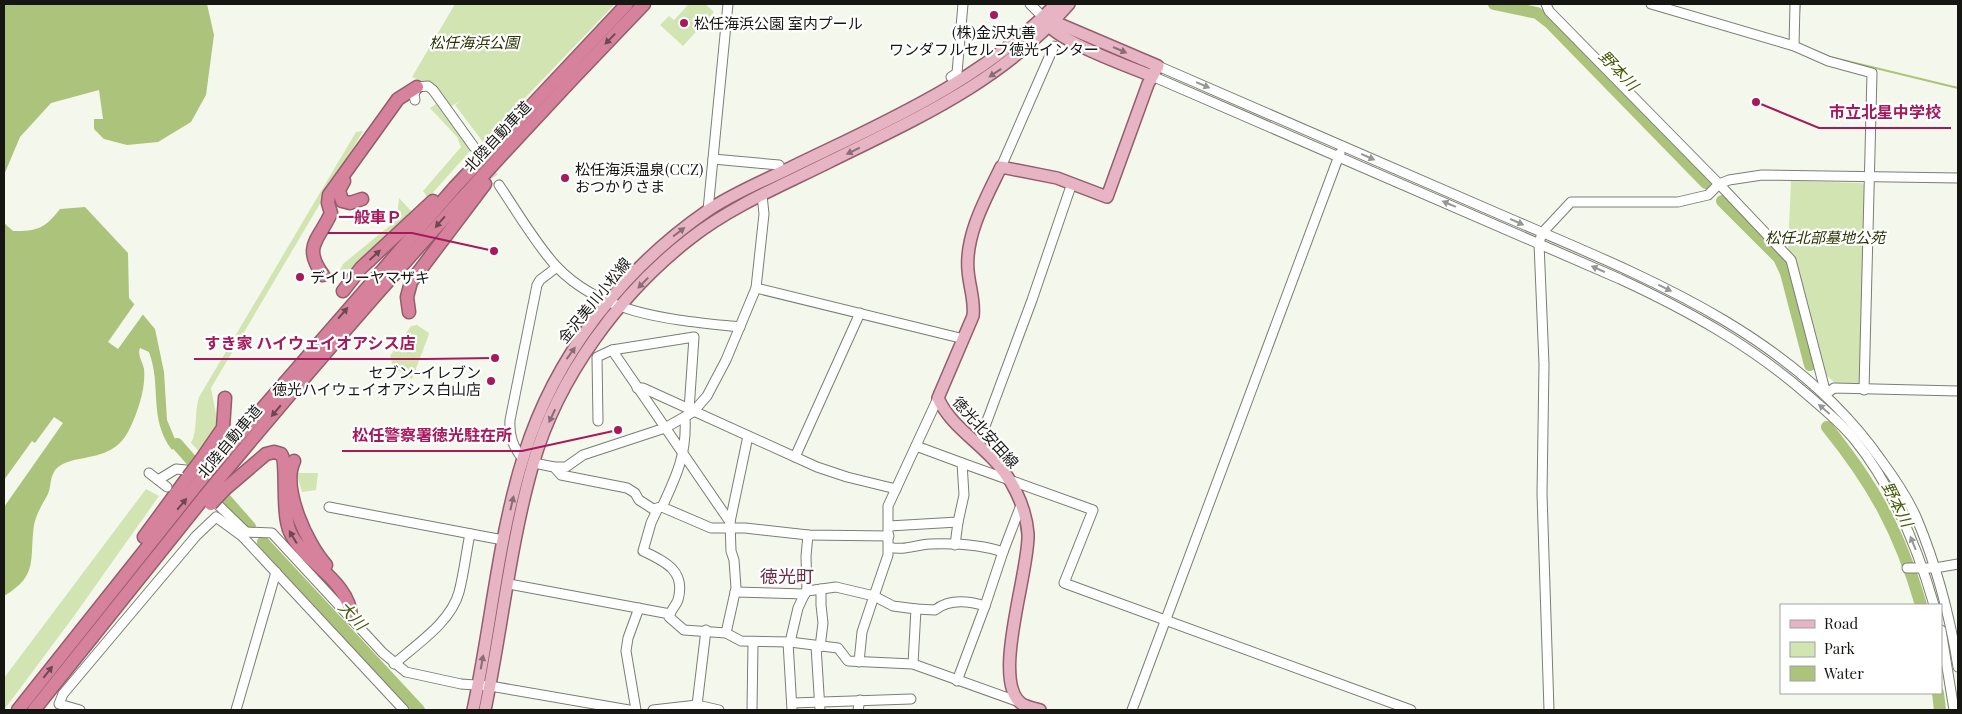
<svg xmlns="http://www.w3.org/2000/svg" width="1962" height="714" viewBox="0 0 1962 714" font-family="'Playfair Display','Noto Sans JP',serif">
  <style>
    .green { fill: #d2e4b2 }
    .water { fill: #abc37a }
    .pier { fill: #f4f8ec }
    .lines { fill: none; stroke-linecap: round; stroke-linejoin: round }
    .stream { stroke: #abc37a; stroke-width: 2 }
    .river { stroke: #abc37a; stroke-width: 12 }
    .minor-tunnel { stroke: #d3d6cb; stroke-width: 9; stroke-dasharray: 9 4.5; stroke-linecap: butt }
    .minor-casing { stroke: #7a7e73; stroke-width: 11 }
    .major-casing { stroke: #935d6d; stroke-width: 14 }
    .highway-casing { stroke: #935d6d; stroke-width: 15 }
    .minor { stroke: #fff; stroke-width: 9 }
    .major { stroke: #e7b4c4; stroke-width: 11 }
    .highway { stroke: #d7829d; stroke-width: 12 }
    .highway-bridge-casing { stroke: #935d6d; stroke-width: 15; stroke-linecap: butt }
    .highway-bridge { stroke: #d7829d; stroke-width: 12 }
    .oneway { fill: #6d4751 }
    .oneway2 { fill: #896d74 }
    .oneway3 { fill: #969795 }
    .poi-dot { fill: #a7195b; stroke: #fff; stroke-width: 2 }
    .labels { text-anchor: middle; dominant-baseline: central; stroke-width: 4.5; stroke-linejoin: round; paint-order: stroke }
    .poi-label { font-size: 15px; fill: #161713; stroke: #fff; text-anchor: start }
    .park-label { font-size: 15px; font-style: italic; fill: #273500; stroke: #fff }
    .street-label { font-size: 15px; fill: #161713; stroke: #fff }
    .water-label { font-size: 16px; font-style: italic; fill: #465b06; stroke: #fff }
    .quarter-label { font-size: 18px; fill: #6f2b44; stroke: #fff }
    .leader { fill: none; stroke: #a7195b; stroke-width: 2 }
    .callout-dot { fill: #a7195b; stroke: #fff; stroke-width: 2 }
    .callout-label { font-size: 16px; text-anchor: middle; font-weight: bold; fill: #a7195b; stroke: #fff; stroke-width: 4.5; stroke-linejoin: round; paint-order: stroke }
  </style>
  <rect width="100%" height="100%" fill="#f4f8ec"/>
  <g class="green">
    <path d="M455 4H615L483 142 455 105 462 100 450 107C440 91 430 84 412 77Z"/>
    <path d="M689 4H705L714 12 683 46 660 25 669 16 674 20Z"/>
    <path d="M436 104 471 150 428 198 423 191 461 147 457 137 430 108Z"/>
    <path d="M363 131 211 388 218 425 200 452 191 443C198 430 194 412 199 397L356 132Z"/>
    <path d="M1791 181 1862 183 1865 186 1861 380 1857 386H1839L1826 375 1798 268 1788 248Z"/>
    <path d="M399 198 413 213 351 269 340 270 343 264 392 224 397 216Z"/>
    <path d="M417 325 429 333 428 337 412 379 393 367 390 356 411 326Z"/>
    <path d="M296 473H318L316 490 302 492Z"/>
    <path d="M146 489 159 496 74 616 4 710V678Z"/>
  </g>
  <g class="water">
    <path d="M4 4H207L214 35 206 95 191 122 158 142 127 145 104 139 94 129V119H103L99 90 51 103 20 137 4 175Z"/>
    <path d="M85 207 128 253 129 298 155 329 164 372 167 420 177 444 172 450C148 418 162 387 149 352L140 348C137 355 143 362 144 369 146 388 138 411 130 428 112 468 68 450 54 472 50 478 51 487 48 494 43 503 36 514 34 525 29 560 39 575 4 596V223L13 231C38 231 44 229 60 209Z"/>
  </g>
  <g class="pier">
    <path d="M136 302 144 313 118 349 108 342Z"/>
    <path d="M54 417 63 423 4 507V480L32 441 35 443Z"/>
  </g>
  <g class="lines">
    <g class="stream">
      <path d="M1799 14 1800 4"/>
      <path d="M1818 52 1830 57 1958 88"/>
    </g>
    <g class="river">
      <path d="M1494 4 1537 13 1550 23 1706 183"/>
      <path d="M1722 201 1779 258 1786 273 1810 365"/>
      <path d="M1827 427C1874 485 1900 533 1921 605"/>
      <path d="M177 444 250 527"/>
      <path d="M263 542 419 710"/>
      <path d="M1938 693 1940 710"/>
    </g>
    <path class="minor-tunnel" d="M474 147 499 185"/>
    <g class="minor-casing">
      <g id="minor">
        <path d="M1030 4 1043 17"/>
        <path d="M1546 4 1549 11 1719 184 1708 195 1678 202H1571L1542 233 1539 243 1544 364 1542 494 1549 710"/>
        <path d="M1651 4 1794 46 1828 61 1872 73 1864 390"/>
        <path d="M1794 46 1795 4"/>
        <path d="M1158 66C1271 115 1385 164 1499 214 1638 274 1791 331 1881 460 1895 479 1908 498 1917 519 1937 567 1950 617 1958 667"/>
        <path d="M1152 76 1620 279C1689 311 1752 346 1810 397 1825 410 1841 423 1854 439 1893 487 1917 546 1934 605"/>
        <path d="M951 77 957 73 963 4"/>
        <path d="M415 100 414 95 417 87 428 86 433 90 474 147"/>
        <path d="M713 159 779 165"/>
        <path d="M1001 167 1054 46"/>
        <path d="M1958 178 1762 175 1729 180 1719 184 1791 260 1826 394 1834 388 1958 391"/>
        <path d="M499 185C516 210 535 243 556 266 603 316 675 320 740 327"/>
        <path d="M708 210 728 4"/>
        <path d="M756 288 964 339"/>
        <path d="M612 350 730 522 731 551 734 560 736 588 726 633"/>
        <path d="M637 388H643L817 467 847 477 896 489"/>
        <path d="M598 421 597 357 612 350 694 337 689 410"/>
        <path d="M978 445 1032 300 1072 183"/>
        <path d="M795 457 860 313"/>
        <path d="M523 459C513 447 509 436 510 420L537 285 540 280 557 267"/>
        <path d="M534 463 554 467H566L583 455 665 428 693 412 707 396 726 360 756 288 764 214 762 195"/>
        <path d="M962 463 1093 510 1064 583 1411 710"/>
        <path d="M554 467 561 475 627 488 635 493 639 500 653 509 662 507 711 528H745L808 535 889 536"/>
        <path d="M149 473 167 487"/>
        <path d="M158 480 176 469 186 470 193 478"/>
        <path d="M210 497 246 532"/>
        <path d="M329 507 503 540"/>
        <path d="M662 507C677 475 687 453 685 418"/>
        <path d="M658 508 651 523 643 551C666 562 686 571 678 600 676 605 672 609 670 614"/>
        <path d="M730 522 748 436"/>
        <path d="M889 526 958 522 964 495 962 463 916 446"/>
        <path d="M808 535 806 556 807 591 836 587 874 596 862 632 859 662"/>
        <path d="M242 536 246 532 272 533 383 653 406 672 461 684 490 686 629 710"/>
        <path d="M955 545 958 522"/>
        <path d="M889 547C904 551 914 545 930 544 954 543 980 544 1003 552L1021 505"/>
        <path d="M1907 568H1935L1958 564"/>
        <path d="M509 584 670 614 669 617 684 630 726 633 741 641 790 642 838 648 848 661 913 664 1022 703"/>
        <path d="M735 592 805 594"/>
        <path d="M985 606 1003 552"/>
        <path d="M916 609 935 610C949 599 969 601 985 606L957 681"/>
        <path d="M1941 630 1954 710"/>
        <path d="M788 642 792 710"/>
        <path d="M790 642 798 608 806 591"/>
        <path d="M816 646 820 710"/>
        <path d="M820 647 823 623 821 605V589"/>
        <path d="M394 664C417 644 451 622 459 592 464 573 466 553 470 534"/>
        <path d="M913 664 916 609 893 606 874 596 888 555V506L938 398"/>
        <path d="M793 703 911 699"/>
        <path d="M697 705 706 630"/>
        <path d="M80 710 59 704 63 694 196 536 216 517 242 536 404 710"/>
        <path d="M236 710 276 572"/>
        <path d="M636 710 626 651 628 638 639 608"/>
        <path d="M653 710 697 705 719 710"/>
        <path d="M752 710 753 643"/>
        <path d="M858 710 860 700"/>
        <path d="M1132 710 1340 153"/>
      </g>
    </g>
    <g class="major-casing">
      <g id="major">
        <path d="M1045 21C1054 40 1130 67 1152 76"/>
        <path d="M473 710C491 626 498 537 524 455 555 356 622 270 707 211 733 193 766 180 794 166 887 121 983 80 1056 4"/>
        <path d="M485 710C502 629 510 544 533 464 558 377 620 293 691 238 732 206 783 185 829 162 918 118 1003 81 1069 4"/>
        <path d="M1040 710C1034 708 1027 707 1022 704 990 682 1030 570 1028 534 1026 506 1011 476 991 457 973 438 949 423 938 398L973 316C975 300 969 286 968 270 965 235 986 198 1001 167L1057 178 1107 197 1148 84 1158 66 1043 17"/>
      </g>
    </g>
    <g class="highway-casing">
      <g id="highway">
        <path d="M344 181 339 190 342 201 350 203 362 199"/>
        <path d="M323 275C302 246 319 240 331 213L328 203 329 195 398 99 417 87"/>
        <path d="M343 291 361 268 433 201"/>
        <path d="M409 312 407 297 411 282 485 184"/>
        <path d="M201 460 223 428 225 398"/>
        <path d="M294 461C281 488 307 544 326 565"/>
        <path d="M209 470 455 187 627 4"/>
        <path d="M218 480C354 316 496 157 644 4"/>
        <path d="M225 489 266 454 274 452 281 454C288 461 281 512 290 532 304 563 350 581 351 617"/>
        <path d="M144 537 188 477"/>
        <path d="M18 710 196 486"/>
        <path d="M34 710 205 496"/>
      </g>
    </g>
    <use href="#minor" class="minor"/>
    <use href="#major" class="major"/>
    <use href="#highway" class="highway"/>
    <g class="highway-bridge-casing">
      <g id="highway-bridge">
        <path d="M188 477 201 460"/>
        <path d="M196 486 209 470"/>
        <path d="M205 496 218 480"/>
        <path d="M211 504 225 489"/>
      </g>
    </g>
    <use href="#highway-bridge" class="highway-bridge"/>
  </g>
  <defs><path id="oneway-solid" d="M-6-.8H1V-3.2L6.5 0L1 3.2V.8H-6Z" transform="scale(1.25)"/></defs>
  <g class="oneway">
    <use href="#oneway-solid" transform="translate(610 39) rotate(134)"/>
    <use href="#oneway-solid" transform="translate(440 222) rotate(131)"/>
    <use href="#oneway-solid" transform="translate(375 255) rotate(-43)"/>
    <use href="#oneway-solid" transform="translate(343 313) rotate(-49)"/>
    <use href="#oneway-solid" transform="translate(276 411) rotate(130)"/>
    <use href="#oneway-solid" transform="translate(182 504) rotate(-50)"/>
    <use href="#oneway-solid" transform="translate(293 537) rotate(-121)"/>
    <use href="#oneway-solid" transform="translate(48 672) rotate(-52)"/>
  </g>
  <g class="oneway2">
    <use href="#oneway-solid" transform="translate(1120 50) rotate(23)"/>
    <use href="#oneway-solid" transform="translate(995 73) rotate(146)"/>
    <use href="#oneway-solid" transform="translate(853 151) rotate(154)"/>
    <use href="#oneway-solid" transform="translate(679 232) rotate(-37)"/>
    <use href="#oneway-solid" transform="translate(643 283) rotate(134)"/>
    <use href="#oneway-solid" transform="translate(571 353) rotate(-54)"/>
    <use href="#oneway-solid" transform="translate(552 416) rotate(115)"/>
    <use href="#oneway-solid" transform="translate(512 503) rotate(-77)"/>
    <use href="#oneway-solid" transform="translate(482 662) rotate(-80)"/>
  </g>
  <g class="oneway3">
    <use href="#oneway-solid" transform="translate(1203 85) rotate(23)"/>
    <use href="#oneway-solid" transform="translate(1368 157) rotate(24)"/>
    <use href="#oneway-solid" transform="translate(1449 204) rotate(-157)"/>
    <use href="#oneway-solid" transform="translate(1517 222) rotate(24)"/>
    <use href="#oneway-solid" transform="translate(1598 269) rotate(-156)"/>
    <use href="#oneway-solid" transform="translate(1665 288) rotate(26)"/>
    <use href="#oneway-solid" transform="translate(1824 409) rotate(-139)"/>
    <use href="#oneway-solid" transform="translate(1913 543) rotate(-112)"/>
  </g>
  <g class="poi-dot">
    <circle cx="994" cy="15" r="5"/>
    <circle cx="684" cy="23" r="5"/>
    <circle cx="565" cy="178" r="5"/>
    <circle cx="300" cy="277" r="5"/>
    <circle cx="491" cy="381" r="5"/>
  </g>
  <g class="labels">
    <g class="poi-label">
      <text x="694" y="23">松任海浜公園 室内プール</text>
      <text x="994" y="32" text-anchor="middle">(株)金沢丸善<tspan x="994" dy="17">ワンダフルセルフ徳光インター</tspan></text>
      <text x="575" y="169">松任海浜温泉(CCZ)<tspan x="575" dy="17">おつかりさま</tspan></text>
      <text x="310" y="277">デイリーヤマザキ</text>
      <text x="481" y="372" text-anchor="end">セブン-イレブン<tspan x="481" dy="17">徳光ハイウェイオアシス白山店</tspan></text>
    </g>
    <g class="park-label">
      <text x="474" y="42">松任海浜公園</text>
      <text x="1825" y="237">松任北部墓地公苑</text>
    </g>
    <g class="street-label">
      <text transform="translate(497 136) rotate(-47)">北陸自動車道</text>
      <text transform="translate(594 300) rotate(-51)">金沢美川小松線</text>
      <text transform="translate(986 432) rotate(48)">徳光北安田線</text>
      <text transform="translate(229 441) rotate(-50)">北陸自動車道</text>
    </g>
    <g class="water-label">
      <text transform="translate(1619 70) rotate(46)">野本川</text>
      <text transform="translate(1898 504) rotate(63)">野本川</text>
      <text transform="translate(353 615) rotate(47)">大川</text>
    </g>
    <g class="quarter-label">
      <text x="787" y="576">徳光町</text>
    </g>
  </g>
  <path class="leader" d="M1756 102L1819 128H1951M494 251L412 233H328M495 358L426 359H194M618 430L522 451H342"/>
  <g class="callout-dot">
    <circle cx="1756" cy="102" r="5"/>
    <circle cx="494" cy="251" r="5"/>
    <circle cx="495" cy="358" r="5"/>
    <circle cx="618" cy="430" r="5"/>
  </g>
  <g class="callout-label">
    <text x="1885" y="118">市立北星中学校</text>
    <text x="370" y="223">一般車Ｐ</text>
    <text x="310" y="349">すき家 ハイウェイオアシス店</text>
    <text x="432" y="441">松任警察署徳光駐在所</text>
  </g>
  <rect width="1962" height="714" fill="none" stroke="#161713" stroke-width="10"/>
  <rect x="1780" y="604" width="162" height="90" fill="#ffffff" stroke="#a2a2a1"/>
  <rect x="1790" y="620" width="25" height="8" fill="#e7b4c4" stroke="#a2a2a1"/>
  <text x="1824" y="629" font-size="15" fill="#161713">Road</text>
  <rect x="1790" y="642" width="25" height="15" fill="#d2e4b2" stroke="#a2a2a1"/>
  <text x="1824" y="654" font-size="15" fill="#161713">Park</text>
  <rect x="1790" y="666" width="25" height="15" fill="#abc37a" stroke="#a2a2a1"/>
  <text x="1824" y="679" font-size="15" fill="#161713">Water</text>
</svg>
